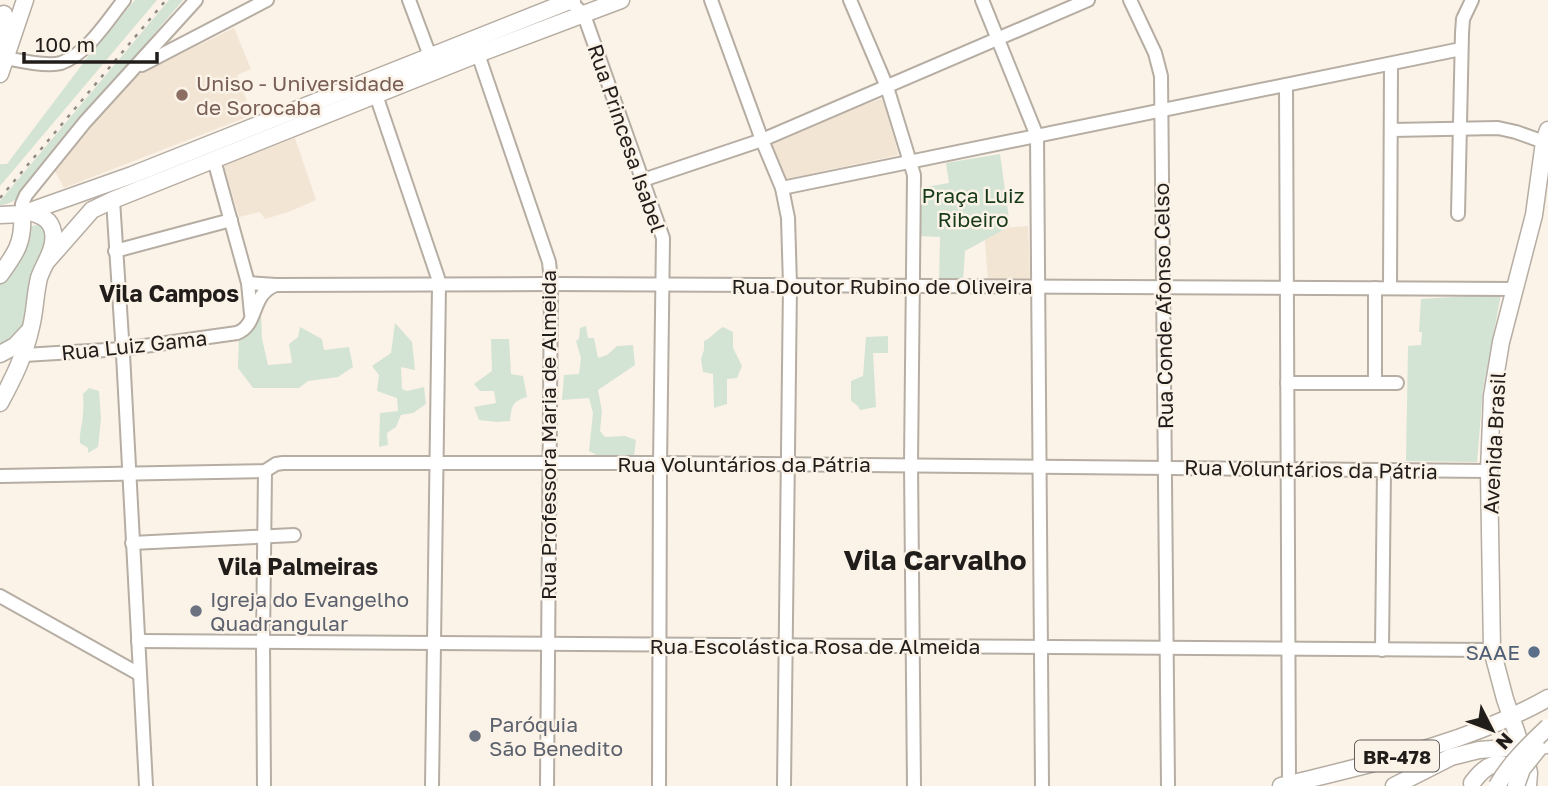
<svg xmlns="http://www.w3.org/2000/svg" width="1548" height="786" viewBox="0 0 1548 786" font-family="'Golos Text',sans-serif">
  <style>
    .built { fill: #f3e5d4 }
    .green { fill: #d4e4d4 }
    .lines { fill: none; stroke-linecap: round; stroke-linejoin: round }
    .minor-casing { stroke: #b6ada3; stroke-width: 16 }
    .major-casing { stroke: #b6ada3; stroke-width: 19 }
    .minor { stroke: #fff; stroke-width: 12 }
    .major { stroke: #fff; stroke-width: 16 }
    .rail { stroke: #908a83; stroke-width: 2.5; stroke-dasharray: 3.5 7; stroke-linecap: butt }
    .major-bridge-casing { stroke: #b6ada3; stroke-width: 19; stroke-linecap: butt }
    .major-bridge { stroke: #fff; stroke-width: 16 }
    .education-dot { fill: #8d6e63; stroke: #fbf2e8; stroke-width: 2.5 }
    .worship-dot { fill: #6b7280; stroke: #fbf2e8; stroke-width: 2.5 }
    .service-dot { fill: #5c6f8a; stroke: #fbf2e8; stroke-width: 2.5 }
    .labels { text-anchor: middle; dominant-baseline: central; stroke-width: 5; stroke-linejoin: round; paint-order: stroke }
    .shield { fill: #fbf2e8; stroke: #625d58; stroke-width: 2 }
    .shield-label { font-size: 19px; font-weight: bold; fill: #211d1a }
    .education-label { font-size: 21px; fill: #785e54; stroke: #fbf2e8; text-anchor: start }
    .street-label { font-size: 21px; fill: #211d1a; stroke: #fbf2e8 }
    .park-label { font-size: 21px; fill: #173b19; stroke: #fbf2e8 }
    .worship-label { font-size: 21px; fill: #5b616d; stroke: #fbf2e8; text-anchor: start }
    .service-label { font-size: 21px; fill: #4e5e75; stroke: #fbf2e8; text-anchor: end }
    .neighbourhood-label { font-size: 23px; font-weight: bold; fill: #211d1a; stroke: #fbf2e8 }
    .district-label { font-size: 28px; font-weight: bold; fill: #211d1a; stroke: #fbf2e8 }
  </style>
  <rect width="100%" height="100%" fill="#fbf2e8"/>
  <g class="built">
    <path d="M234 28 251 69 237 75 252 115 64 188 54 169 138 75Z"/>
    <path d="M881 99 883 101 898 153V155L787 179 785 177 770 144 851 109Z"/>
    <path d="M295 138 316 200 291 211 265 219 260 212 239 217 224 165Z"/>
    <path d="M1028 226 1030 280H988L984 229Z"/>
  </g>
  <g class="green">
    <path d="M135 0H157L0 186V164H7L90 54Z"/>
    <path d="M169 0H183L34 175C27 188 16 205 0 205V201Z"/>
    <path d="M1000 154 1010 226 965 251 963 282 939 283 940 237 918 236 919 188 949 183 946 163Z"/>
    <path d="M37 225 44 227 48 236 36 265V277L28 326 0 349V281L28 229 32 226Z"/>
    <path d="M1501 294 1483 390 1477 462 1406 461 1408 346 1421 345 1422 332H1419L1421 299Z"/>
    <path d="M261 313 262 339 268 365 292 363 289 344 298 337 300 327 322 339 324 350 349 347 353 367 338 377 308 381 299 388H253L238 368 239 338Z"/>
    <path d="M395 323 412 342 415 370 401 367 402 389 407 391 424 387 426 404 413 413 401 415 396 427 387 433 388 445 379 447 380 413 398 411 397 398 377 391 379 375 372 366 391 353Z"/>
    <path d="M586 326 588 338H594L598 358 607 355 617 346 633 345 635 365 598 390 602 411 600 431 605 437 625 436 636 440 634 456 611 463 589 451 593 413 589 398 562 400 564 375 579 374 581 358 576 341 579 339 580 328Z"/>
    <path d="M723 327 733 332V348L742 366 737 378 727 379V404L714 408 713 374 703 372 701 359 704 350V341C712 338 715 331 723 327Z"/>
    <path d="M888 336V353H873L876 407 860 410 858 406 851 401V381L863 376 866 337Z"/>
    <path d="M491 339H509L511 374 523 376 527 397C511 402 512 406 510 421L497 422 479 420 474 407 496 403 494 391H480L474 384 492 371Z"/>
    <path d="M89 388 99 391 101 419 98 447 88 453V448L80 443C79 432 83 423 83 412 84 406 83 400 83 394Z"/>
  </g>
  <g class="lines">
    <g class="minor-casing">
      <g id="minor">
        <path d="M409 0 427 48 436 64"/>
        <path d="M711 0 762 140 782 188 788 218 790 285 784 786"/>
        <path d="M850 0 887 87 914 175 911 464 914 786"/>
        <path d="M982 0 1037 136 1042 786"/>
        <path d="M1130 0 1155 53 1161 76 1168 786"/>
        <path d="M570 1 584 15 663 238 660 466 659 786"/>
        <path d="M478 54 549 262 551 282 547 786"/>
        <path d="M0 57C15 60 47 67 61 63 87 54 107 21 124 0"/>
        <path d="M142 65 267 0"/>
        <path d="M1286 85 1289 784"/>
        <path d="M376 95 438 278 439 285 432 786"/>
        <path d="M1391 130 1498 128 1516 132 1544 142"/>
        <path d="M214 160 248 283 251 314"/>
        <path d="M643 180 762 140 1088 0"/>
        <path d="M782 188 1461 49"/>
        <path d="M113 200 123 354 146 786"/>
        <path d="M22 214V204L26 195 85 122 196 0"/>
        <path d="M1458 214 1462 33 1463 19 1472 0"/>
        <path d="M115 251 231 220"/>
        <path d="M248 283 276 285 551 284 1515 289"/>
        <path d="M1375 288V382"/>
        <path d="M1390 288 1391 64"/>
        <path d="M24 355 123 349 237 333C259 325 250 294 276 285"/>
        <path d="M1287 383H1397"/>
        <path d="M0 476 265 471 276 464 283 463H660L1489 471"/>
        <path d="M132 543 294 535"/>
        <path d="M0 596 139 674"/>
        <path d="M138 641 1492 650"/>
        <path d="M1382 650 1384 470"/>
        <path d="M264 786 263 642 265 471"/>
      </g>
    </g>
    <g class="major-casing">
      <g id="major">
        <path d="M4 14C1 29 0 41 7 55"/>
        <path d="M0 74 25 0"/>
        <path d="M0 215 22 214 132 175 572 0"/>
        <path d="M48 260 92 210 113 200 478 54 621 0"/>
        <path d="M0 275C16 253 24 242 22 214"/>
        <path d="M0 354 15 346 29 331"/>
        <path d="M0 403C13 379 25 355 31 327 35 312 35 294 39 278 44 263 56 249 53 232 51 219 40 215 30 212"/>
        <path d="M1472 783C1486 764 1500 756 1519 774"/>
        <path d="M1281 786C1371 764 1467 744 1548 698"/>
        <path d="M1394 786 1451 757 1479 750 1548 745"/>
        <path d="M1528 786 1529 773 1527 763 1505 699 1492 650 1489 471 1492 396 1501 342 1534 215 1544 142 1548 130"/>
      </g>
    </g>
    <use href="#minor" class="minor"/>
    <use href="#major" class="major"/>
    <path class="rail" d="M0 198 166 0"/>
    <g class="major-bridge-casing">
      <g id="major-bridge">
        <path d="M1497 786C1510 763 1529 745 1548 727"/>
        <path d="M1516 786 1522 769 1538 749"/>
      </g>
    </g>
    <use href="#major-bridge" class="major-bridge"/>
  </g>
  <circle class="education-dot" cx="182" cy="95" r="7"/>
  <g class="worship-dot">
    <circle cx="196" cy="611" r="7"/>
    <circle cx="475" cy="736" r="7"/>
  </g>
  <circle class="service-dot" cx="1534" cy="652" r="7"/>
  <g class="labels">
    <rect class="shield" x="1355" y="740.5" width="84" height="31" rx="5"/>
    <g class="shield-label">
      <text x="1397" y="756">BR-478</text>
    </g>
    <g class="education-label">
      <text x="196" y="83">Uniso - Universidade<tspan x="196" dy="24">de Sorocaba</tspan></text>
    </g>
    <g class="street-label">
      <text transform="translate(627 138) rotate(71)">Rua Princesa Isabel</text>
      <text x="882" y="286">Rua Doutor Rubino de Oliveira</text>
      <text transform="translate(1163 306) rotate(-91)">Rua Conde Afonso Celso</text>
      <text transform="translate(134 345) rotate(-6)">Rua Luiz Gama</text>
      <text transform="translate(548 435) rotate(-90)">Rua Professora Maria de Almeida</text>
      <text transform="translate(1494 443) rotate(-87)">Avenida Brasil</text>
      <text x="744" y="464">Rua Voluntários da Pátria</text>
      <text transform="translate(1311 469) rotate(1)">Rua Voluntários da Pátria</text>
      <text x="815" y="646">Rua Escolástica Rosa de Almeida</text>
    </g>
    <g class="park-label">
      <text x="973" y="195">Praça Luiz<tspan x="973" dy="24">Ribeiro</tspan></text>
    </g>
    <g class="worship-label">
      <text x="210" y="599">Igreja do Evangelho<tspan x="210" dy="24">Quadrangular</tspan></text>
      <text x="489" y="724">Paróquia<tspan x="489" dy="24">São Benedito</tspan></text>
    </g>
    <g class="service-label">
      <text x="1520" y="652">SAAE</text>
    </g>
    <g class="neighbourhood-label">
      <text x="169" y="293">Vila Campos</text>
      <text x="298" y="566">Vila Palmeiras</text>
    </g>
    <g class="district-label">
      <text x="935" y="559">Vila Carvalho</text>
    </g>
  </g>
  <g transform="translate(1492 730) rotate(132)" stroke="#fbf2e8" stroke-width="5" paint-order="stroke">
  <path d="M0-5L12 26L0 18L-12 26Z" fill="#211d1a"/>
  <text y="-10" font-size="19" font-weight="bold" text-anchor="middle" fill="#211d1a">N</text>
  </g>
  <path d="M24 52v10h133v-10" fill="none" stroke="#211d1a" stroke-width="3.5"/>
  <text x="35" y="52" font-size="21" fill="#211d1a" stroke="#fbf2e8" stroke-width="5" paint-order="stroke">100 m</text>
</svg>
